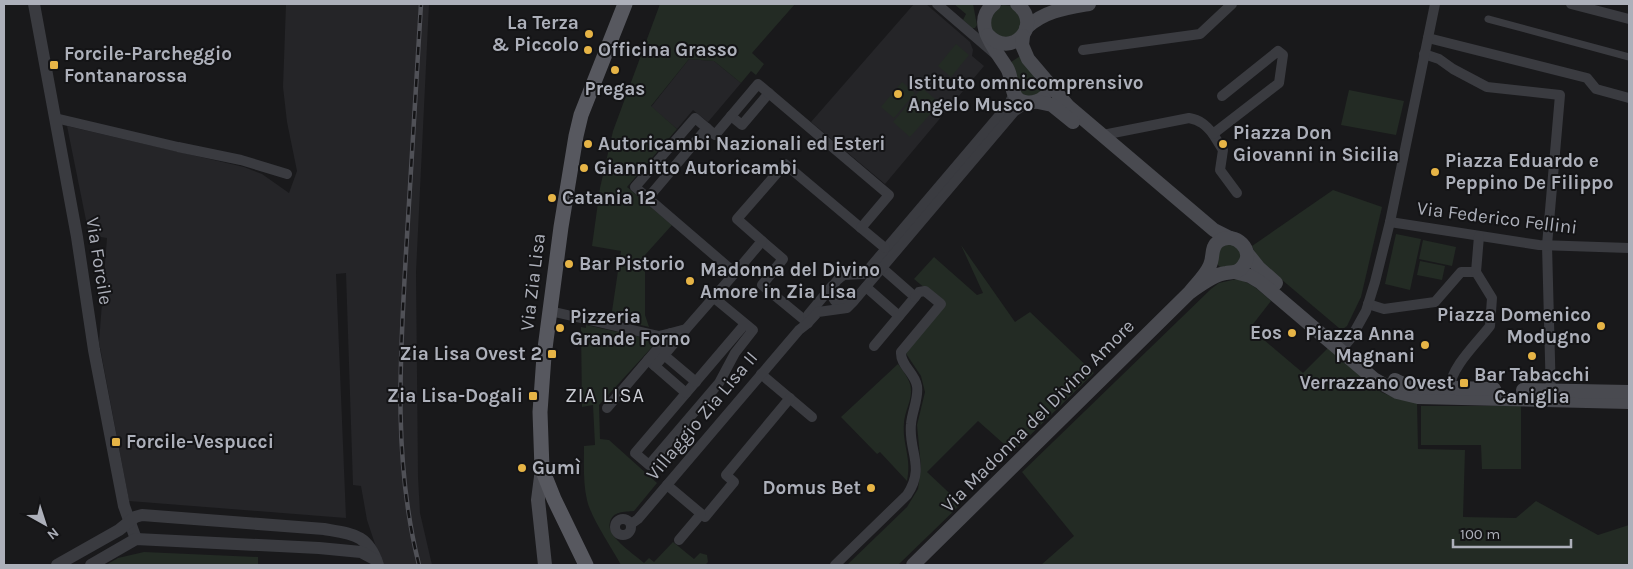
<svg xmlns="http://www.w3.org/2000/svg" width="1633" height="569" viewBox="0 0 1633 569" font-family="Karla,sans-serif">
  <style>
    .built { fill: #252528 }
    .green { fill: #232b24 }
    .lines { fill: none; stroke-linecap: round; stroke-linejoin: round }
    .pedestrian { stroke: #3a3b40; stroke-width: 7 }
    .minor { stroke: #3a3b40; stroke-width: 10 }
    .tertiary { stroke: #3a3b40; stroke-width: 12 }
    .secondary { stroke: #494a50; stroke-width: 14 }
    .primary { stroke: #57585f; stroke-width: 15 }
    .rail-casing { stroke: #505157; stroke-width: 4.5 }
    .rail { stroke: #141416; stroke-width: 2.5; stroke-dasharray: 8; stroke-linecap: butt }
    .poi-dot { fill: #e6b446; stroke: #141416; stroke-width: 2 }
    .labels { text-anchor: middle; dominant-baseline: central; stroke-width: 4; stroke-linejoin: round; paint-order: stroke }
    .poi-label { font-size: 19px; font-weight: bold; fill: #adb0ba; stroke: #141416; text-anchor: start }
    .street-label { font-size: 19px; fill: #adb0ba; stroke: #141416 }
    .neighbourhood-label { font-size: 20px; letter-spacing: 1px; fill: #cdcfd6; stroke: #141416 }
  </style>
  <rect width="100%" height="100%" fill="#19191b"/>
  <g class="built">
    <path d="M286 4H429L416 272 418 477 420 513 432 565H382L367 520 361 486 353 485 346 273 336 274 346 518 129 501 99 342 107 238 89 235 67 126 244 167 262 174 289 193 297 171 287 122 283 87Z"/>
    <path d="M914 4H926L970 42 973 50 972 56 984 66 885 184 811 122Z"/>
    <path d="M689 59 714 61 741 83 708 122 693 110 677 129 651 107Z"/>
  </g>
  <g class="green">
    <path d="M660 4H795L752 53 764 64 756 75 751 71 741 83 714 61 689 59 651 106 677 129 627 187 672 225 645 255V315L649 327 611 318 621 251 592 246 600 188 613 131Z"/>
    <path d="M954 4H973L977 25 975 28H972L963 20 966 14Z"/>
    <path d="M1003 5 1012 6 1022 16 1019 34 998 39 987 24 999 6Z"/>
    <path d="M956 44 969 55 951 77 938 66Z"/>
    <path d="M1022 55 1043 86 1041 93 1033 99 1020 94 1011 62Z"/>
    <path d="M902 82 915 93 894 118 881 107Z"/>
    <path d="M922 88 940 103 910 137 893 122Z"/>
    <path d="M1349 90 1404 101 1396 135 1341 125Z"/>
    <path d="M1333 190 1382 207 1361 297 1347 326 1343 329 1339 328 1262 263 1255 253 1252 246Z"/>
    <path d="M1396 234 1421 239 1410 290 1385 284Z"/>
    <path d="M1423 240 1456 247 1452 266 1419 259Z"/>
    <path d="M1227 241 1243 250 1238 267H1220L1217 264 1216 250Z"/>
    <path d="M961 245 1015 322 1030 312 1094 373 1013 452 978 421 927 472 961 504 898 565H847L907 507 918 489 921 467 917 425 925 392 921 376 905 352 945 305 914 279 934 257 977 295 983 293Z"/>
    <path d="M1420 261 1445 266 1442 280 1417 275Z"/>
    <path d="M1237 279C1252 283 1260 291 1271 301L1250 328 1303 373 1329 347 1381 392 1397 399 1417 402 1418 449 1465 450 1463 517 1516 518 1536 501 1598 535 1629 525V565H1041L1074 536 1022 472 1211 289 1219 283Z"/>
    <path d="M586 325 650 339 653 346 599 405 600 439 609 440 657 483 634 511C624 512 613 511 610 522 605 536 634 554 644 563L649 558 654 562 673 542 694 559 700 553 707 555 708 562 705 565H621C612 548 591 518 587 500 583 483 584 464 584 446L595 445 593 405 582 407 581 327 586 328Z"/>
    <path d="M898 364C903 371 908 377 910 384 914 398 905 409 904 423 902 444 912 458 907 481L880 452 877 454 841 417Z"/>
    <path d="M1421 406H1521V469H1482L1481 445H1421Z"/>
    <path d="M144 552 258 557V565H106L118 558Z"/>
  </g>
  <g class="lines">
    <path class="pedestrian" d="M1488 19 1629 57"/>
    <g class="minor">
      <path d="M937 4 995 54"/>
      <path d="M1571 4 1629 19"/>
      <path d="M1428 38 1587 78 1596 89 1629 98"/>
      <path d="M1083 50 1200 34 1232 4"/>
      <path d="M1424 54 1439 59 1453 69 1487 87 1560 95 1547 245 1551 397"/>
      <path d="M731 116 742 125 769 93"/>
      <path d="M55 118 178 147 241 160 287 174"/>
      <path d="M1213 134 1223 150 1220 170 1237 193"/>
      <path d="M1103 135 1189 118C1200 120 1206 125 1213 134L1279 83 1283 55 1278 51 1222 96"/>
      <path d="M648 198 707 128"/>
      <path d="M1390 222 1539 245 1629 248"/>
      <path d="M762 241 783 259 762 285 808 323"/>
      <path d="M735 273 762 241 737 219 785 164 861 228"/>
      <path d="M866 287 899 316"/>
      <path d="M713 297 753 330 735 353 719 383 649 465 635 453 745 324"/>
      <path d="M1368 304 1384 309 1435 302 1461 272H1476"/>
      <path d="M849 305 835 301C828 291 834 281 844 275L863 274 867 271 1009 104 1014 93"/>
      <path d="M550 311 659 336 671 333 686 329 735 273 635 187 695 118 715 135 758 84 889 195 861 228 885 248"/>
      <path d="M808 315 832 286"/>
      <path d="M874 346 915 297 882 268"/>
      <path d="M1341 350 1351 338 1366 311 1375 282 1390 222 1435 4"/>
      <path d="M664 355 696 382"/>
      <path d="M648 360 686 393"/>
      <path d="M655 366 686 329"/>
      <path d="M761 374 812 417"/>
      <path d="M1450 388C1450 368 1478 342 1490 326L1492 298 1476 272 1479 236"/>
      <path d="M607 408 671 333"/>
      <path d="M667 485 705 517 734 482 726 475 790 398"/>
      <circle cx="623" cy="527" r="8"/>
      <path d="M631 524 638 519 799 330 808 323 818 312 847 308 853 302 1014 112 1027 103"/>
      <path d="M679 540 701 514"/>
      <path d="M835 565 907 495C926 467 908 451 911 424 912 411 919 398 917 386 915 373 900 365 901 352L941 304 925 291 919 292 915 297"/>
    </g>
    <g class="tertiary">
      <path d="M34 4 77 237 94 350 108 423 124 506 136 539"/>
      <path d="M57 565 119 530 135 517 142 515 324 529C353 534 368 534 378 565"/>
      <path d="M91 565 136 539 319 548 361 552 376 560"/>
    </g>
    <g class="secondary">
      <path d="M994 4C970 22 996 50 1007 68 1012 76 1010 85 1014 93 1019 106 1036 104 1044 97"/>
      <path d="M1026 28C1044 11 1066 8 1089 4"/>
      <path d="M988 35C1011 60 1044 25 1017 4"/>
      <path d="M1023 36 1022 45 1028 59 1068 106 1214 230 1230 238"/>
      <path d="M1038 102 1052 105 1073 122"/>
      <path d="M1247 253 1259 268 1276 283"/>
      <path d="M1235 272 1250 276 1260 282 1374 379 1397 392 1418 397 1629 402"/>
      <path d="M1395 380 1405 385 1417 387 1494 389"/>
      <path d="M1523 390 1629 392"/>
      <path d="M542 469 538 500 545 565"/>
      <path d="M913 565 1189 293C1196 284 1206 275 1210 265 1214 257 1210 247 1219 241 1235 230 1256 251 1243 266 1238 273 1233 272 1226 273 1214 274 1199 286 1189 293"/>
    </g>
    <path class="primary" d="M586 565 554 499 542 469 540 412 544 356 561 227 576 136 581 115 625 4"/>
    <g class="rail-casing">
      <path id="rail" d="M419 565C393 462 400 358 406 253 411 170 416 87 421 4"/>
    </g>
    <use href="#rail" class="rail"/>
  </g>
  <g class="poi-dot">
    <circle cx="589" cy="34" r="5"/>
    <circle cx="588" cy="50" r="5"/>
    <rect x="49" y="60" width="10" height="10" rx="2.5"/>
    <circle cx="615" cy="70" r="5"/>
    <circle cx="898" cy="94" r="5"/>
    <circle cx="588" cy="144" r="5"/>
    <circle cx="1223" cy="144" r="5"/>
    <circle cx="584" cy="168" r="5"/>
    <circle cx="1435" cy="172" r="5"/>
    <circle cx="552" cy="198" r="5"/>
    <circle cx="569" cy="264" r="5"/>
    <circle cx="690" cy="281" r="5"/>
    <circle cx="1601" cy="326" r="5"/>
    <circle cx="560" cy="328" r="5"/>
    <circle cx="1292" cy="333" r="5"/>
    <circle cx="1425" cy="345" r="5"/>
    <rect x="547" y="349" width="10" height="10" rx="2.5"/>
    <circle cx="1532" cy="356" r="5"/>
    <rect x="1459" y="378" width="10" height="10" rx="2.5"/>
    <rect x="528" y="391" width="10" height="10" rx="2.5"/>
    <rect x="111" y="437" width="10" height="10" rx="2.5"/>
    <circle cx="522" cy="468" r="5"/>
    <circle cx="871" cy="488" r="5"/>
  </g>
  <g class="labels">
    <g class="poi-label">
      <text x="579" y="23" text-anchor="end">La Terza<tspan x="579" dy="22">&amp; Piccolo</tspan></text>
      <text x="598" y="50">Officina Grasso</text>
      <text x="64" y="54">Forcile-Parcheggio<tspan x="64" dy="22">Fontanarossa</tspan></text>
      <text x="908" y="83">Istituto omnicomprensivo<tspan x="908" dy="22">Angelo Musco</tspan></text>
      <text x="615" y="89" text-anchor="middle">Pregas</text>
      <text x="1233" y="133">Piazza Don<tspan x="1233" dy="22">Giovanni in Sicilia</tspan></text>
      <text x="598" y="144">Autoricambi Nazionali ed Esteri</text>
      <text x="1445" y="161">Piazza Eduardo e<tspan x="1445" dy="22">Peppino De Filippo</tspan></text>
      <text x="594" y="168">Giannitto Autoricambi</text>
      <text x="562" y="198">Catania 12</text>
      <text x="579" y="264">Bar Pistorio</text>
      <text x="700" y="270">Madonna del Divino<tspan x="700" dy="22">Amore in Zia Lisa</tspan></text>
      <text x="1591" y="315" text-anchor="end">Piazza Domenico<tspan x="1591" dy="22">Modugno</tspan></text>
      <text x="570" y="317">Pizzeria<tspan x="570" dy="22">Grande Forno</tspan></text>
      <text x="1282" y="333" text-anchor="end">Eos</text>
      <text x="1415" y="334" text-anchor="end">Piazza Anna<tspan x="1415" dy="22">Magnani</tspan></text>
      <text x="542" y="354" text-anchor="end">Zia Lisa Ovest 2</text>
      <text x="1532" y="375" text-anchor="middle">Bar Tabacchi<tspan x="1532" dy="22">Caniglia</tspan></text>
      <text x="1454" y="383" text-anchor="end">Verrazzano Ovest</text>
      <text x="523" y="396" text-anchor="end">Zia Lisa-Dogali</text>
      <text x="126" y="442">Forcile-Vespucci</text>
      <text x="532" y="468">Gumì</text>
      <text x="861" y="488" text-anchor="end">Domus Bet</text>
    </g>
    <g class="street-label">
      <text transform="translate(1497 218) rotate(7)">Via Federico Fellini</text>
      <text transform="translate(99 261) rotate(81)">Via Forcile</text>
      <text transform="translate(533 282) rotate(-83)">Via Zia Lisa</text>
      <text transform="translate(702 416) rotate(-50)">Villaggio Zia Lisa II</text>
      <text transform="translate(1038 416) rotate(-45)">Via Madonna del Divino Amore</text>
    </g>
    <g class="neighbourhood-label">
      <text x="605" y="395">ZIA LISA</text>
    </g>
  </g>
  <rect width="1633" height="569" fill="none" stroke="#adb0ba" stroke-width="10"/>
  <g transform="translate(45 524) rotate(141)" stroke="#141416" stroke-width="4" paint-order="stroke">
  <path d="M0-4L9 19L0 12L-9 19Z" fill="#adb0ba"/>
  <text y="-8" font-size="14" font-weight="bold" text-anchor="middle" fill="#adb0ba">N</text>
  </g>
  <path d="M1453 539v8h118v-8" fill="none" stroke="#adb0ba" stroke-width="2.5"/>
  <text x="1460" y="539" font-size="15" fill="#adb0ba" stroke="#141416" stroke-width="4" paint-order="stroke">100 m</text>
</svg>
